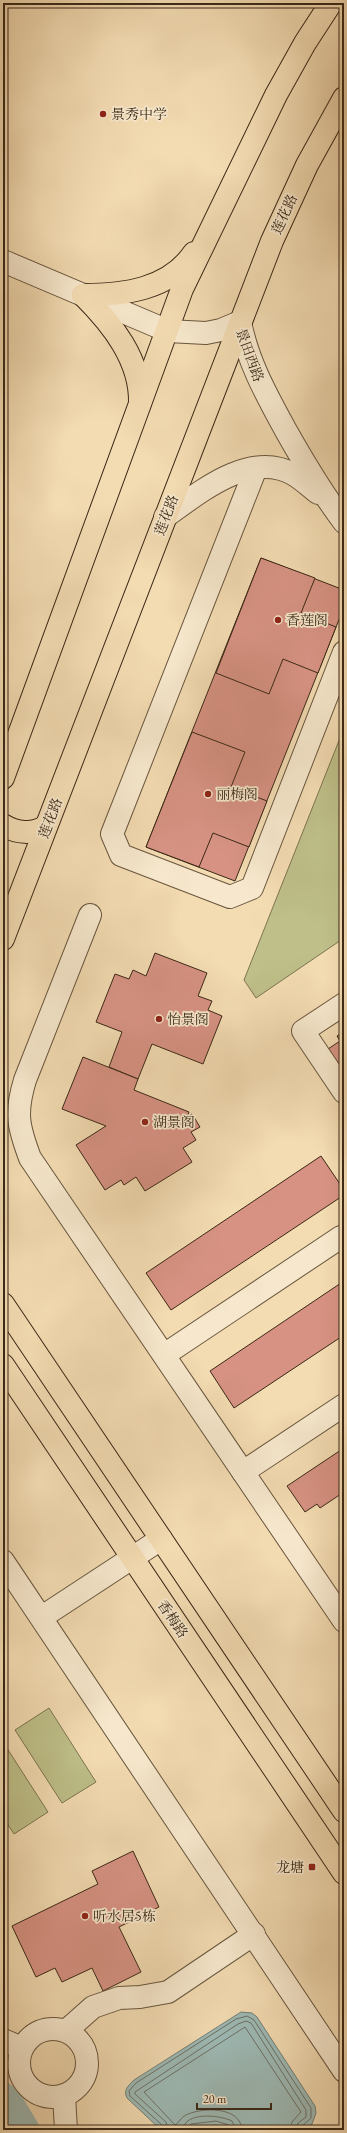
<svg xmlns="http://www.w3.org/2000/svg" width="347" height="2133" viewBox="0 0 347 2133" font-family="'EB Garamond','Noto Serif SC',serif">
  <style>
    .green { fill: #bebf89; stroke: #7c7450 }
    .water { fill: #9db9b4; stroke: #757f75 }
    .lines { fill: none; stroke-linecap: round; stroke-linejoin: round }
    .shore { stroke: #6c7065; stroke-width: 1 }
    .canal { stroke: #9db9b4; stroke-width: 26 }
    .building { fill: #d79283; stroke: #3a2816 }
    .minor-casing { stroke: #68553d; stroke-width: 24 }
    .major-casing { stroke: #3a2816; stroke-width: 24 }
    .minor { stroke: #f7e8cd; stroke-width: 22 }
    .major { stroke: #f3dbb2; stroke-width: 22 }
    .poi-dot { fill: #8f2418; stroke: #f7e8cd; stroke-width: 1.5 }
    .labels { text-anchor: middle; dominant-baseline: central; stroke-width: 3.5; stroke-linejoin: round; paint-order: stroke }
    .poi-label { font-size: 14px; fill: #3a2816; stroke: #f7e8cd; text-anchor: start }
    .street-label { font-size: 14px; fill: #3a2816; stroke: #f7e8cd }
  </style>
  <rect width="100%" height="100%" fill="#f3dbb2"/>
  <filter id="stains"><feTurbulence type="fractalNoise" baseFrequency=".005" numOctaves="4"/><feColorMatrix values="0 0 0 0 .2 0 0 0 0 .09 0 0 0 0 .02 0 0 0 .5 -.17"/></filter>
  <radialGradient id="worn" r=".72"><stop offset=".6" stop-color="#630" stop-opacity="0"/><stop offset="1" stop-color="#630" stop-opacity=".3"/></radialGradient>
  <g class="green">
    <path d="M344 728V938L256 998 244 980Z"/>
    <path d="M49 1708 96 1782 62 1803 15 1730Z"/>
    <path d="M3 1742 48 1812 14 1834 3 1817Z"/>
  </g>
  <path class="water" d="M241 2012 252 2013 257 2017 315 2106 316 2113 312 2124 302 2130H233L216 2125 185 2130H161L127 2098C123 2090 128 2086 134 2080Z"/>
  <g class="lines">
    <g class="shore">
      <path d="M163 2130 162 2125 130 2096 129 2091 136 2083 236 2019 247 2016 254 2020 311 2108V2118L302 2126 301 2130"/>
      <path d="M168 2130 166 2122 135 2094V2092L238 2024 246 2021 251 2023 306 2110V2117L298 2123 296 2130"/>
      <path d="M183 2130C184 2111 220 2115 232 2121L236 2130"/>
      <path d="M188 2130 191 2124 216 2121 229 2125 231 2130"/>
      <path d="M242 2130C241 2106 202 2107 186 2115 181 2117 179 2123 175 2125L144 2092 245 2027 301 2112 292 2122 290 2130"/>
    </g>
    <path class="canal" d="M3 2095 12 2105 27 2130"/>
  </g>
  <g class="building">
    <path d="M261 558 344 590V607L235 881 146 847Z"/>
    <path d="M261 558 315 578 301 613 336 627 318 673 283 659 269 694 216 673Z"/>
    <path d="M192 732 245 752 231 787 267 801 249 847 213 833 199 867 146 847Z"/>
    <path d="M155 953 207 973 198 996 212 1001 208 1010 222 1016 203 1064 152 1044 138 1079 109 1067 122 1032 96 1022 115 974 129 979 133 970 146 976Z"/>
    <path d="M344 1032V1071L343 1072 328 1049 340 1041 337 1036Z"/>
    <path d="M83 1057 138 1079 134 1090 189 1112 187 1117 192 1114 200 1127 191 1132 196 1140 183 1148 192 1162 145 1191 136 1177 124 1185 121 1180 105 1190 76 1145 106 1126 62 1109Z"/>
    <path d="M321 1156 344 1190V1195L171 1310 146 1273Z"/>
    <path d="M344 1281V1335L234 1408 210 1371Z"/>
    <path d="M344 1448V1492L320 1508 317 1504 305 1512 287 1486Z"/>
    <path d="M133 1851 159 1907 119 1927 141 1972 103 1991 92 1968 62 1982 55 1968 36 1977 12 1926 98 1884 92 1871Z"/>
  </g>
  <g class="lines">
    <g class="minor-casing">
      <g id="minor">
        <path d="M3 261 168 331 206 333 221 330 240 322C248 362 266 394 285 429 303 461 322 493 344 522"/>
        <path d="M256 468 112 834 121 855 230 897 252 888 344 652"/>
        <path d="M165 517C199 493 249 450 293 474 302 479 310 487 318 493"/>
        <path d="M90 915 25 1080C15 1113 18 1126 30 1158L344 1621"/>
        <path d="M344 1004 303 1031 344 1092"/>
        <path d="M164 1355 341 1237"/>
        <path d="M243 1472 344 1405"/>
        <path d="M3 1561 344 2071"/>
        <path d="M42 1617 161 1539"/>
        <circle cx="53" cy="2063" r="34"/>
        <path d="M66 2031 93 2007 119 1998 140 1997 168 1992 254 1934"/>
        <path d="M3 2040 22 2048"/>
        <path d="M64 2096 66 2130"/>
      </g>
    </g>
    <g class="major-casing">
      <g id="major">
        <path d="M83 295C123 295 169 290 194 253"/>
        <path d="M83 295C112 324 141 360 140 403"/>
        <path d="M3 778 182 289 276 95 305 43 331 3"/>
        <path d="M3 825C16 833 33 835 46 826"/>
        <path d="M3 939 272 241 307 165 344 98"/>
        <path d="M3 1304 344 1811"/>
        <path d="M3 1365 344 1873"/>
      </g>
    </g>
    <use href="#minor" class="minor"/>
    <use href="#major" class="major"/>
  </g>
  <g class="poi-dot">
    <circle cx="103" cy="114" r="4"/>
    <circle cx="278" cy="620" r="4"/>
    <circle cx="208" cy="794" r="4"/>
    <circle cx="159" cy="1019" r="4"/>
    <circle cx="145" cy="1122" r="4"/>
    <rect x="308" y="1863" width="8" height="8" rx="2"/>
    <circle cx="85" cy="1916" r="4"/>
  </g>
  <g class="labels">
    <g class="poi-label">
      <text x="111" y="114">景秀中学</text>
      <text x="286" y="620">香莲阁</text>
      <text x="216" y="794">丽梅阁</text>
      <text x="167" y="1019">怡景阁</text>
      <text x="153" y="1122">湖景阁</text>
      <text x="304" y="1867" text-anchor="end">龙塘</text>
      <text x="93" y="1916">听水居5栋</text>
    </g>
    <g class="street-label">
      <text transform="translate(284 214) rotate(-65)">莲花路</text>
      <text transform="translate(250 355) rotate(70)">景田西路</text>
      <text transform="translate(166 515) rotate(-69)">莲花路</text>
      <text transform="translate(50 818) rotate(-69)">莲花路</text>
      <text transform="translate(173 1619) rotate(56)">香梅路</text>
    </g>
  </g>
  <rect width="347" height="2133" fill="none" stroke="#f3dbb2" stroke-width="16"/>
  <rect x="4" y="4" width="339" height="2125" fill="none" stroke="#3a2816" stroke-width="2"/>
  <rect x="8" y="8" width="331" height="2117" fill="none" stroke="#3a2816"/>
  <path d="M197 2103v6h74v-6" fill="none" stroke="#3a2816" stroke-width="2"/>
  <text x="203" y="2103" font-size="12" fill="#3a2816" stroke="#f7e8cd" stroke-width="3" paint-order="stroke">20 m</text>
  <rect width="100%" height="100%" filter="url(#stains)"/>
  <rect width="100%" height="100%" fill="url(#worn)"/>
</svg>
